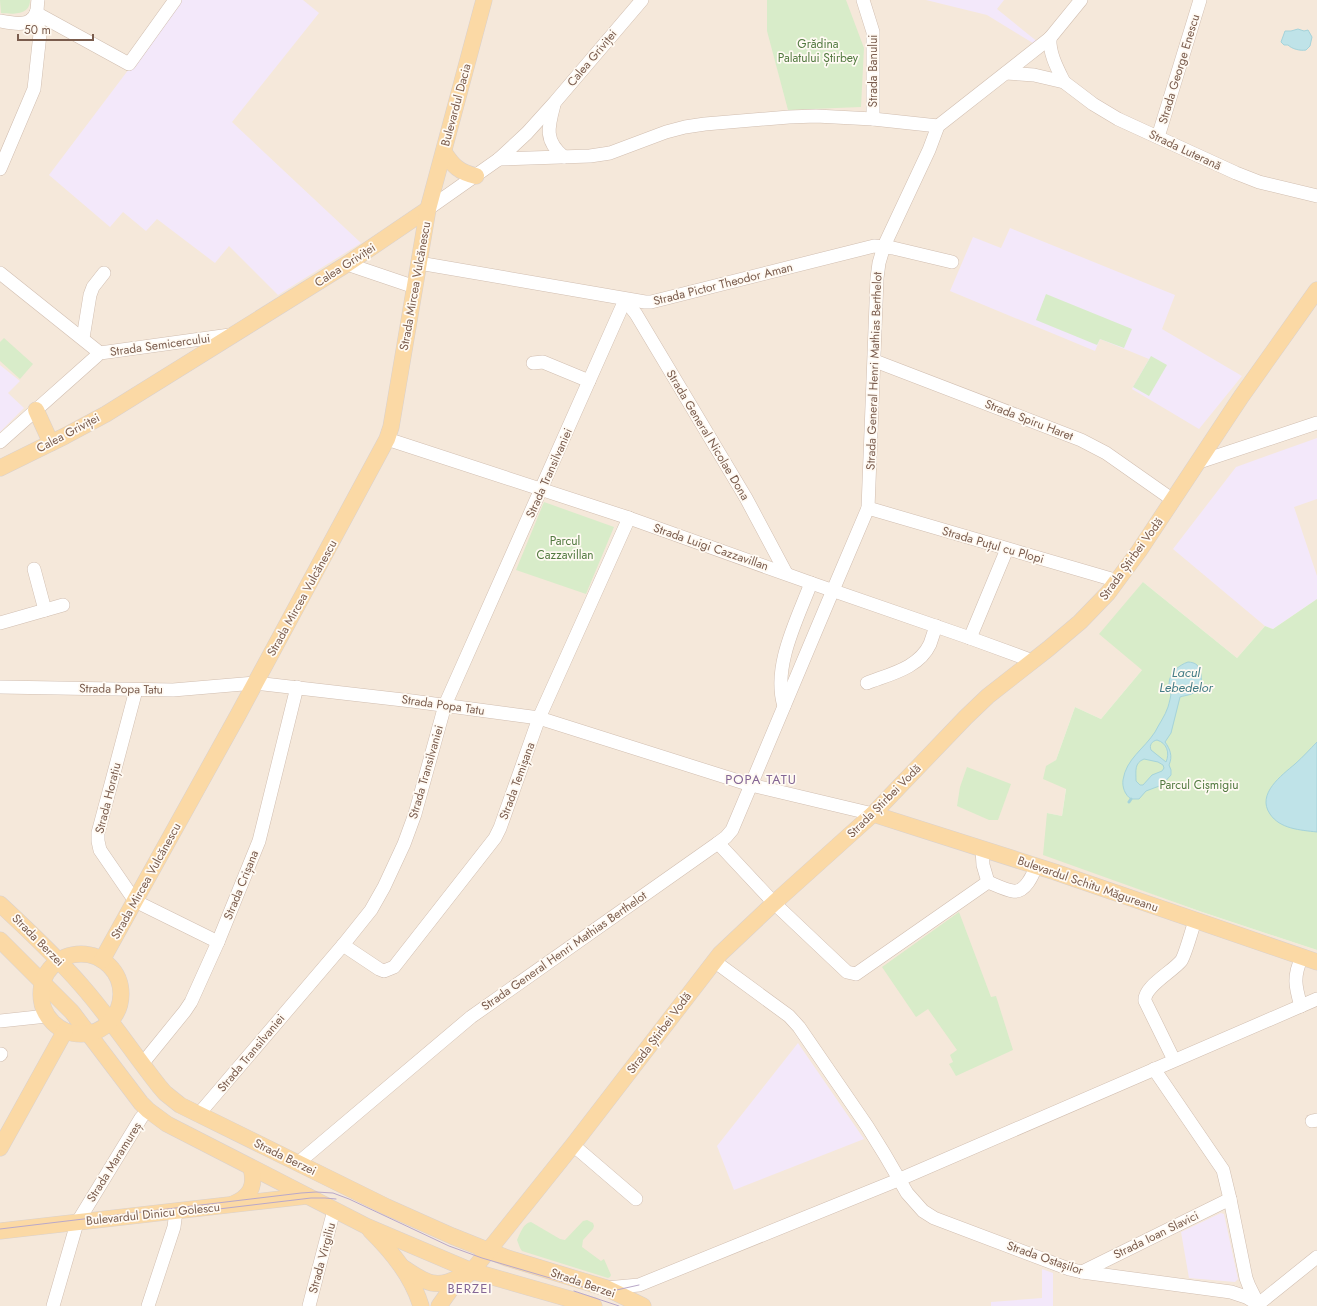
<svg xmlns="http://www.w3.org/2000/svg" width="1317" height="1306" viewBox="0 0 1317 1306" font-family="Jost,sans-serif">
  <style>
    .residential { fill: #f5e8da }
    .education { fill: #f3e8fa }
    .green { fill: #d8ecc9 }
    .water { fill: #bfe3e8; stroke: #a5d3da; fill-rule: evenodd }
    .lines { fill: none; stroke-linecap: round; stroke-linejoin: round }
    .stream { stroke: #a5d3da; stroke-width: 3 }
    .minor-casing { stroke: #d1beb0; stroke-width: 14 }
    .major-casing { stroke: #dad1cd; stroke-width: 17 }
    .minor { stroke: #fff; stroke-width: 13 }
    .major { stroke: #fbd9a5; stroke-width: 16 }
    .tram { stroke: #b9a8c9; stroke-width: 1 }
    .labels { text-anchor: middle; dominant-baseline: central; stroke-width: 3.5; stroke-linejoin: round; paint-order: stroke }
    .park-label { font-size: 12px; fill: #537a41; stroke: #fffaf3 }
    .street-label { font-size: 12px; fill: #7a5c4d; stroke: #fffaf3 }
    .water-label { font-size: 13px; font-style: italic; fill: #437c86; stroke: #fffaf3 }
    .neighbourhood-label { font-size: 13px; letter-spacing: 1px; fill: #846695; stroke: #fffaf3 }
  </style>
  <rect width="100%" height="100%" fill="#fdf6ec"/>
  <path class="residential" d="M0 0H1317V599L1265 626 1237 658 1143 582 1142 670 1101 719 1075 707 1056 760 1046 767 1066 788 1062 816 1047 813 1060 860 1202 912 1317 950V1306H0Z"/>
  <g class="education">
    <path d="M181 0H303L319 13 232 122 361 243 278 295 229 246 215 263 157 219 146 231 123 212 110 227 49 175Z"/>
    <path d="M926 0H1004L997 9 1039 43 1036 45 987 15Z"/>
    <path d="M1010 228 1175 295 1162 329 1242 376 1199 429 1132 389 1149 359 1100 339 1095 351 950 291 973 237 1001 248Z"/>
    <path d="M0 365 20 381 8 393 24 408 0 432Z"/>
    <path d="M1317 438V499L1294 507 1317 576V599L1273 629 1265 626 1173 549 1236 467Z"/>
    <path d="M798 1043 864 1139 734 1190 717 1146Z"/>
    <path d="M1221 1213 1224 1214 1238 1279 1235 1282 1189 1278 1181 1232Z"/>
    <path d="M1042 1269 1053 1273V1306H991V1302L1042 1298Z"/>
  </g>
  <g class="green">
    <path d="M0 0H30C30 16 12 14 1 13Z"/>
    <path d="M767 0H846L864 48 861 107 788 110 767 31Z"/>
    <path d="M1046 294 1132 329 1124 348 1100 339 1097 345 1036 320Z"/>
    <path d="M4 338 33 364 20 379 0 361V342Z"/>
    <path d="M1151 356 1167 365 1149 396 1133 387Z"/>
    <path d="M544 502 614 527 586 594 516 570Z"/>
    <path d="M1143 582 1237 658 1265 626 1273 629 1317 599V950L1202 912 1043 855 1047 813 1062 816 1066 789 1043 779 1046 766 1056 760 1075 707 1101 719 1142 670 1099 634Z"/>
    <path d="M967 767 1011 784 998 820H989L957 806 960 787Z"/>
    <path d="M959 912 991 997 996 996 1013 1050 956 1076 949 1064 953 1062 950 1055 957 1050 928 1009 916 1017 882 967Z"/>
    <path d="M587 1220 593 1223 594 1226 593 1229 583 1240 582 1247 601 1261 604 1259 611 1275 610 1277 608 1278 522 1251 520 1248 517 1240C520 1234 523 1223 531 1222L560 1239 565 1240 583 1221Z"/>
  </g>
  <g class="water">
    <path d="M1298 29 1304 31 1308 30 1312 37 1310 46 1306 50C1300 51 1292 49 1288 45H1284L1281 42 1285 31H1291Z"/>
    <path d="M1188 662C1191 662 1195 663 1197 665 1202 671 1203 684 1198 690 1193 695 1186 695 1180 697L1171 733 1165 742C1170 749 1173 756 1169 765L1171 770V775L1162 785 1146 791 1139 799H1131C1125 795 1122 787 1123 780 1126 759 1144 749 1155 732 1159 724 1165 716 1168 707 1169 703 1171 697 1171 692 1171 689 1169 687 1169 684 1169 673 1179 665 1188 662ZM1157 740C1167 743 1170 753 1166 762L1151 750C1149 745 1152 741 1157 740ZM1144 759 1158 762 1163 765 1164 768 1162 771 1152 775 1143 785H1140L1136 781C1136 771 1134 763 1144 759Z"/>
    <path d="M1317 742V832C1300 830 1280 829 1270 814 1256 794 1282 775 1295 764 1303 757 1310 749 1317 742Z"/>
  </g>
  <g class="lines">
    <path class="stream" d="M1129 802 1131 799"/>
    <g class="minor-casing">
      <g id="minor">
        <path d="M863 0 873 32V119"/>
        <path d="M36 13 129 64 175 0"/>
        <path d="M0 21C11 23 31 28 36 13 38 9 37 4 38 0"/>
        <path d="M1050 38C1049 53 1057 68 1064 82"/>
        <path d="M1006 73 1034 75 1064 82 1093 104 1118 119 1236 173 1259 182 1317 196"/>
        <path d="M554 105C548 127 544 141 564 157"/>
        <path d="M1158 137 1200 0"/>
        <path d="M499 159 590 156 610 153 666 132 685 127 705 124 789 117 816 116 873 119 938 126"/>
        <path d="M0 169 34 89 40 34 38 25 32 19"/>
        <path d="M428 209 499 159 527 133 555 102 642 0"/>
        <path d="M419 263 645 302H651L874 246 893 248 952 262"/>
        <path d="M347 264 415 287"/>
        <path d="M0 273 100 353"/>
        <path d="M625 300 636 314 746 498 786 573"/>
        <path d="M83 338 90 295 93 287 104 273"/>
        <path d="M875 361 1081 440 1106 453 1173 500"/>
        <path d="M533 363 543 362 589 381"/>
        <path d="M387 439 629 518 811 583 970 638 1033 661"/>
        <path d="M0 442 100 353 230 335"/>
        <path d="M1199 462 1317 423"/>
        <path d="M868 508 1118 581"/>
        <path d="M34 569 45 610"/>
        <path d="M0 623 63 605"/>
        <path d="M970 638 1007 549"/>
        <path d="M867 683C890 674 919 668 930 644 932 638 934 632 936 626"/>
        <path d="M0 687 173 690 255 683 412 701 539 718 751 785 873 814"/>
        <path d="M136 690 98 833V841L100 850 135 901 218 942"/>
        <path d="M784 706C772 667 797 620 811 583"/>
        <path d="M718 843 774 903 847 972 856 974 988 882"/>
        <path d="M982 849 983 865 988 882"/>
        <path d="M988 882C996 885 1005 890 1013 891 1025 893 1033 875 1036 866"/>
        <path d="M343 945 379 969 384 971 394 967 495 838 500 828 539 718 629 518"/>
        <path d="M714 961 789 1016 799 1027 867 1126 885 1155 907 1193 923 1211 934 1218 1069 1269 1082 1272 1231 1292 1246 1297 1258 1304"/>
        <path d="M1301 1006C1295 986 1293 976 1302 957"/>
        <path d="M0 1021 47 1016"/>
        <path d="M0 1055 1 1054"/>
        <path d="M1174 1060 1145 1001C1143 987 1172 972 1181 961 1185 956 1192 929 1195 921"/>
        <path d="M142 1064 185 1011 191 1002 218 942 259 841 297 687"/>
        <path d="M1154 1069 1223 1170 1230 1199 1246 1278 1249 1286 1258 1304"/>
        <path d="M198 1115 343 945 371 910 384 887 404 844 415 814 445 705 625 300"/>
        <path d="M1312 1121 1317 1120"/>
        <path d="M573 1145 636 1199"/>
        <path d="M298 1163 471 1017 718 843 726 837 732 830 828 602 868 508 877 278 879 263 884 246 929 150 938 126 1050 38 1081 0"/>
        <path d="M1082 1272 1230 1199"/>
        <path d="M606 1288 639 1285 898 1180 1317 999"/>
        <path d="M53 1306 77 1223 141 1118 148 1110"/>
        <path d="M148 1306 174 1227 176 1211"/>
        <path d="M309 1306 334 1210"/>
        <path d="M1256 1306 1317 1257"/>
      </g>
    </g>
    <g class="major-casing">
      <g id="major">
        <path d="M444 152C453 166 459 172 476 176"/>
        <path d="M36 410 51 443"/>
        <path d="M0 468 65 436 106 414 347 264 428 209"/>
        <path d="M873 814 1055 872 1317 962"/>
        <path d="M0 904C28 930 57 957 82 986 110 1018 133 1053 159 1086L165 1093 180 1105 387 1207 452 1236 507 1258 606 1288 643 1306"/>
        <path d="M0 940 72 1012 141 1103 148 1110 167 1124 366 1226 472 1271 594 1306"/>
        <circle cx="81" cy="994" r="40"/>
        <path d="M102 960 238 715 387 439 391 427 428 209 484 0"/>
        <path d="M0 1148 65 1031"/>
        <path d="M233 1204C250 1197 256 1186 251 1168"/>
        <path d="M370 1230C392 1252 412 1276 421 1306"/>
        <path d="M0 1231 307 1196"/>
        <path d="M404 1268C426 1283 437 1290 461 1276"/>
        <path d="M439 1306 451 1289 472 1271 573 1145 720 954 774 903 873 814 966 717 988 696 1048 649 1080 622 1108 593 1139 551 1241 397 1317 290"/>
      </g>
    </g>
    <use href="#minor" class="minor"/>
    <use href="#major" class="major"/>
    <g class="tram">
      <path d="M185 1213 311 1198H325L336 1199"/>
      <path d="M0 1229 301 1193 316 1192 333 1193 349 1199 449 1246 482 1258 574 1285 591 1289 612 1291 639 1285"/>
      <path d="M574 1291 619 1306"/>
    </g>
  </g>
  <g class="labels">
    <g class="park-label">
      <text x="818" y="44">Grădina<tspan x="818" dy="14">Palatului Știrbey</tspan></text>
      <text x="565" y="541">Parcul<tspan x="565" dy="14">Cazzavillan</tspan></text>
      <text x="1199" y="785">Parcul Cișmigiu</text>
    </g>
    <g class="street-label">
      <text transform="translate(592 58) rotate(-50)">Calea Griviței</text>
      <text transform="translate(1179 69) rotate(-73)">Strada George Enescu</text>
      <text transform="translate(873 71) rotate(-90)">Strada Banului</text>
      <text transform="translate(456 105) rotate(-75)">Bulevardul Dacia</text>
      <text transform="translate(1185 150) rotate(25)">Strada Luterană</text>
      <text transform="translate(345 265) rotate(-33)">Calea Griviței</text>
      <text transform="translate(723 284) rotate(-14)">Strada Pictor Theodor Aman</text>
      <text transform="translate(415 286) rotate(-80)">Strada Mircea Vulcănescu</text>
      <text transform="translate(160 345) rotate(-8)">Strada Semicercului</text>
      <text transform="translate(874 371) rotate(-88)">Strada General Henri Mathias Berthelot</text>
      <text transform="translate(1029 420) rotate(21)">Strada Spiru Haret</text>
      <text transform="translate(68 433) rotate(-28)">Calea Griviței</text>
      <text transform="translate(708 435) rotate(59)">Strada General Nicolae Dona</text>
      <text transform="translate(549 473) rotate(-66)">Strada Transilvaniei</text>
      <text transform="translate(993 545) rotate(16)">Strada Puțul cu Plopi</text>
      <text transform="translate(711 547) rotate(19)">Strada Luigi Cazzavillan</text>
      <text transform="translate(1131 559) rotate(-54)">Strada Știrbei Vodă</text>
      <text transform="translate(302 598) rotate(-61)">Strada Mircea Vulcănescu</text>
      <text transform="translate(121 689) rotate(1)">Strada Popa Tatu</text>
      <text transform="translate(443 705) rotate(8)">Strada Popa Tatu</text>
      <text transform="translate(426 772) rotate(-74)">Strada Transilvaniei</text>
      <text transform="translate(517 781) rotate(-70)">Strada Temișana</text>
      <text transform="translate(108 798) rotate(-76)">Strada Horațiu</text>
      <text transform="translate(884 801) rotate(-45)">Strada Știrbei Vodă</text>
      <text transform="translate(146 881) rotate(-61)">Strada Mircea Vulcănescu</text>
      <text transform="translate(1088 884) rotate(19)">Bulevardul Schitu Măgureanu</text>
      <text transform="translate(241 885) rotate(-68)">Strada Crișana</text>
      <text transform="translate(38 940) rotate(45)">Strada Berzei</text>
      <text transform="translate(564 951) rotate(-35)">Strada General Henri Mathias Berthelot</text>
      <text transform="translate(659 1033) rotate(-53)">Strada Știrbei Vodă</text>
      <text transform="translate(251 1053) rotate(-50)">Strada Transilvaniei</text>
      <text transform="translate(285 1157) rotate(26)">Strada Berzei</text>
      <text transform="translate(114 1162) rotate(-58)">Strada Maramureș</text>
      <text transform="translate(153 1214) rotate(-6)">Bulevardul Dinicu Golescu</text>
      <text transform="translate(1156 1235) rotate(-26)">Strada Ioan Slavici</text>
      <text transform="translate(322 1258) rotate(-75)">Strada Virgiliu</text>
      <text transform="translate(1045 1258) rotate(19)">Strada Ostașilor</text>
      <text transform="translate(583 1283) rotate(19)">Strada Berzei</text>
    </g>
    <g class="water-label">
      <text x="1186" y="672">Lacul<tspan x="1186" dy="15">Lebedelor</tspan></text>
    </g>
    <g class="neighbourhood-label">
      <text x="761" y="779">POPA TATU</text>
      <text x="470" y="1288">BERZEI</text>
    </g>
  </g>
  <path d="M18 34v6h75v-6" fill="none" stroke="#7a5c4d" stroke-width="2"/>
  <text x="24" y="34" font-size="12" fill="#7a5c4d" stroke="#fffaf3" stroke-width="3" paint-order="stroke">50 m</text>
</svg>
